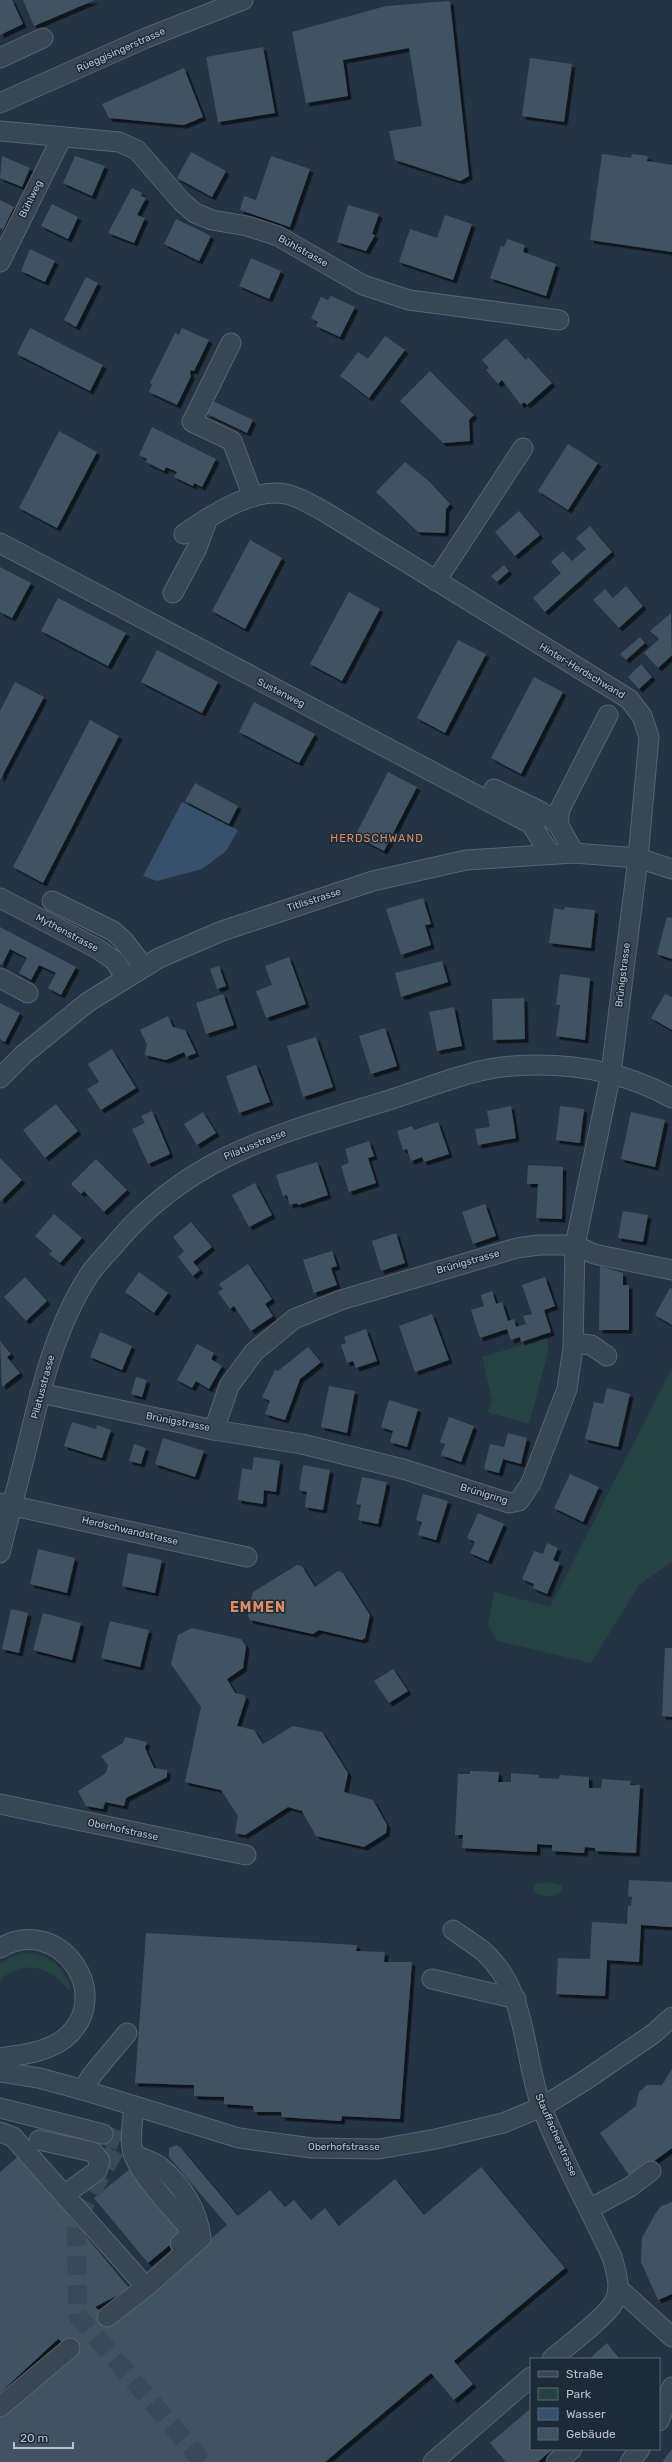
<svg xmlns="http://www.w3.org/2000/svg" width="672" height="2462" viewBox="0 0 672 2462" font-family="Rubik,sans-serif">
  <style>
    .green { fill: #264344 }
    .water { fill: #37516c }
    .building { fill: #405363; filter: url(#shadow) }
    .lines { fill: none; stroke-linecap: round; stroke-linejoin: round }
    .minor-tunnel { stroke: #3a4959; stroke-width: 19; stroke-dasharray: 19 10; stroke-linecap: butt }
    .minor-casing { stroke: #576470; stroke-width: 21 }
    .minor { stroke: #394653; stroke-width: 19 }
    .labels { text-anchor: middle; dominant-baseline: central; stroke-width: 3; stroke-linejoin: round; paint-order: stroke }
    .street-label { font-size: 10px; fill: #b6c1cd; stroke: #1d2b38 }
    .neighbourhood-label { font-size: 11px; letter-spacing: 1px; fill: #de8c60; stroke: #1d2b38 }
    .district-label { font-size: 14px; font-weight: bold; letter-spacing: 1px; fill: #de8c60; stroke: #1d2b38 }
  </style>
  <defs>
    <filter id="shadow"><feDropShadow dx="3.5" dy="3.5" stdDeviation="0" flood-color="#0009"/></filter>
  </defs>
  <rect width="100%" height="100%" fill="#243444"/>
  <g class="green">
    <path d="M547 1337 548 1352 529 1424 488 1412 492 1400 482 1357Z"/>
    <path d="M672 1368V1562L639 1585 591 1663 497 1641 488 1624 494 1592 550 1607Z"/>
    <path d="M550 1882 561 1885 563 1891C552 1898 545 1897 533 1892L535 1884Z"/>
    <path d="M24 1953C49 1953 63 1966 71 1989L68 1990C53 1967 20 1958 0 1981V1964L11 1957Z"/>
  </g>
  <path class="water" d="M182 802 238 830 226 851 202 869 157 881 143 876Z"/>
  <g class="building">
    <path d="M0 0H12L23 24 0 35Z"/>
    <path d="M23 0H95L34 26Z"/>
    <path d="M450 1 469 176 460 181 395 160 389 131 422 126 409 48 343 60 348 96 306 103 292 32 386 6Z"/>
    <path d="M263 47 275 113 218 122 206 57Z"/>
    <path d="M530 58 572 64 564 122 522 116Z"/>
    <path d="M184 68 203 117 184 125 109 118 102 104Z"/>
    <path d="M191 152 226 171 212 197 177 178Z"/>
    <path d="M602 154 631 158 632 154 648 156 647 161 672 165V252L590 240Z"/>
    <path d="M2 156 30 168 22 187 0 178Z"/>
    <path d="M75 156 105 166 92 196 63 183Z"/>
    <path d="M271 156 310 169 290 227 240 210 244 196 256 200Z"/>
    <path d="M132 188 142 193 141 196 146 198 137 215 145 218 134 243 108 233Z"/>
    <path d="M0 200 14 207 3 230 0 228Z"/>
    <path d="M52 204 78 217 68 239 41 226Z"/>
    <path d="M348 205 379 214 372 234 375 235 366 251 337 242Z"/>
    <path d="M445 215 472 224 453 280 399 262 410 229 437 238Z"/>
    <path d="M176 219 211 236 199 261 164 244Z"/>
    <path d="M507 239 525 245 523 252 556 264 546 296 490 278 501 246 504 247Z"/>
    <path d="M30 249 55 261 45 282 21 271Z"/>
    <path d="M251 258 281 271 269 299 239 286Z"/>
    <path d="M86 277 98 283 76 327 64 320Z"/>
    <path d="M331 296 355 307 340 337 316 326 318 322 311 318 321 297 328 300Z"/>
    <path d="M30 328 103 365 90 391 17 354Z"/>
    <path d="M182 328 209 340 194 371 191 370 190 373 191 376 177 405 149 392 152 384 150 383 175 333 179 335Z"/>
    <path d="M385 336 405 350 369 398 340 376 358 352 368 359Z"/>
    <path d="M506 338 526 360 528 357 552 383 527 405 524 402 521 405 502 380 498 384 486 370 489 368 482 360Z"/>
    <path d="M430 371 474 415 469 420 470 441 443 443 400 401Z"/>
    <path d="M213 401 253 420 247 433 207 414Z"/>
    <path d="M152 427 216 459 202 487 194 483 193 486 174 477 177 472 166 467 164 471 146 462 147 459 139 455Z"/>
    <path d="M59 431 97 452 57 528 19 508Z"/>
    <path d="M568 444 598 463 568 510 538 491Z"/>
    <path d="M405 462 430 482 450 504 446 509 445 533 418 532 376 492Z"/>
    <path d="M519 511 540 535 515 556 495 532Z"/>
    <path d="M590 526 612 552 545 612 533 598 561 573 551 562 563 551 572 561 586 549 576 538Z"/>
    <path d="M250 540 282 558 245 629 212 611Z"/>
    <path d="M504 565 509 571 497 582 491 576Z"/>
    <path d="M0 567 31 583 12 618 0 612Z"/>
    <path d="M626 586 643 606 619 628 593 600 605 589 613 598Z"/>
    <path d="M349 592 380 609 342 681 310 664Z"/>
    <path d="M58 598 126 633 108 666 41 631Z"/>
    <path d="M671 613 672 655 658 668 644 653 659 639 650 631Z"/>
    <path d="M640 637 645 643 626 660 620 654Z"/>
    <path d="M458 640 486 654 445 733 417 718Z"/>
    <path d="M157 650 218 682 202 713 141 682Z"/>
    <path d="M641 664 652 677 639 689 628 677Z"/>
    <path d="M534 677 563 692 521 774 491 758Z"/>
    <path d="M15 682 44 697 0 780V711Z"/>
    <path d="M254 702 315 734 299 763 239 732Z"/>
    <path d="M90 720 119 736 43 883 13 867Z"/>
    <path d="M388 772 417 787 384 851 355 836Z"/>
    <path d="M195 783 238 806 229 824 185 801Z"/>
    <path d="M423 898 431 924 425 925 431 945 401 955 386 909Z"/>
    <path d="M565 907 595 910 591 948 549 943 554 908 564 910Z"/>
    <path d="M667 917 672 918V959L657 954Z"/>
    <path d="M0 927 76 967 61 995 48 988 56 973 39 965 31 980 19 973 27 958 10 949 2 965 0 964Z"/>
    <path d="M289 957 306 1004 266 1018 256 991 272 985 265 966Z"/>
    <path d="M442 961 448 982 401 997 395 973Z"/>
    <path d="M219 966 226 986 217 989 210 969Z"/>
    <path d="M560 974 590 978 585 1040 556 1036 560 1005H556Z"/>
    <path d="M223 994 234 1025 206 1034 196 1003Z"/>
    <path d="M665 994 672 997V1030L651 1018Z"/>
    <path d="M524 998 525 1039 493 1040 492 999Z"/>
    <path d="M0 1003 20 1013 5 1042 0 1039Z"/>
    <path d="M454 1007 462 1046 437 1051 429 1012Z"/>
    <path d="M168 1016 173 1027 185 1030 196 1053 186 1057 184 1052 166 1060 145 1055 147 1044 140 1030Z"/>
    <path d="M385 1028 397 1066 371 1074 359 1036Z"/>
    <path d="M316 1037 333 1087 303 1097 287 1046Z"/>
    <path d="M112 1049 136 1088 101 1110 87 1089 99 1082 88 1064Z"/>
    <path d="M256 1065 270 1102 239 1113 226 1076Z"/>
    <path d="M56 1104 78 1131 45 1158 23 1130Z"/>
    <path d="M511 1106 516 1138 478 1145 475 1129 490 1127 487 1111Z"/>
    <path d="M560 1106 584 1109 580 1143 556 1140Z"/>
    <path d="M152 1111 170 1154 148 1164 132 1129 145 1123 141 1116Z"/>
    <path d="M203 1112 216 1133 197 1145 184 1124Z"/>
    <path d="M631 1112 665 1120 655 1167 621 1159Z"/>
    <path d="M438 1122 449 1154 424 1162 422 1157 411 1161 407 1149 403 1150 397 1131 412 1126 414 1130Z"/>
    <path d="M369 1141 374 1156 368 1158 376 1183 349 1192 341 1166 349 1163 345 1149Z"/>
    <path d="M0 1158 22 1180 1 1201 0 1200Z"/>
    <path d="M96 1159 127 1190 104 1212 84 1191 81 1194 71 1184Z"/>
    <path d="M317 1162 328 1195 298 1205 297 1203 290 1205 287 1195 283 1196 276 1175Z"/>
    <path d="M528 1165 563 1167 562 1219 536 1218 538 1184H527Z"/>
    <path d="M255 1183 272 1215 249 1227 232 1195Z"/>
    <path d="M485 1204 496 1236 473 1244 462 1212Z"/>
    <path d="M623 1211 648 1215 643 1242 618 1238Z"/>
    <path d="M54 1214 82 1238 60 1263 49 1254 52 1251 35 1236Z"/>
    <path d="M191 1222 212 1247 193 1262 200 1270 193 1276 178 1257 184 1251 173 1237Z"/>
    <path d="M396 1233 405 1263 381 1271 372 1241Z"/>
    <path d="M332 1251 337 1266 331 1268 337 1285 314 1293 303 1260Z"/>
    <path d="M248 1264 272 1299 265 1304 273 1316 251 1331 234 1306 230 1309 218 1292 223 1289 219 1284Z"/>
    <path d="M600 1266 623 1273V1285H629V1330H599Z"/>
    <path d="M139 1272 168 1293 154 1313 125 1292Z"/>
    <path d="M25 1277 47 1301 26 1321 4 1297Z"/>
    <path d="M545 1277 555 1306 544 1310 551 1332 521 1342 520 1337 511 1340 507 1329 480 1338 471 1310 484 1306 481 1295 492 1291 496 1304 502 1302 508 1321 514 1319 516 1327 526 1324 523 1316 532 1314 522 1285Z"/>
    <path d="M670 1288 672 1289V1325L655 1315Z"/>
    <path d="M432 1314 449 1360 415 1372 399 1326Z"/>
    <path d="M366 1329 377 1361 356 1368 353 1361 347 1363 341 1345 346 1343 344 1337Z"/>
    <path d="M100 1332 132 1346 122 1370 90 1357Z"/>
    <path d="M0 1341 11 1354 7 1357 20 1373 2 1387Z"/>
    <path d="M197 1344 214 1353 211 1359 222 1366 209 1389 196 1381 192 1388 177 1380Z"/>
    <path d="M308 1347 321 1362 300 1379 285 1420 265 1414 270 1401 262 1397 275 1370 278 1371Z"/>
    <path d="M136 1377 147 1380 142 1397 131 1394Z"/>
    <path d="M329 1386 355 1391 347 1433 321 1427Z"/>
    <path d="M607 1388 630 1394 618 1447 585 1439 594 1402 603 1404Z"/>
    <path d="M389 1400 418 1409 407 1447 390 1442 393 1431 381 1427Z"/>
    <path d="M449 1417 474 1426 461 1462 441 1455 445 1444 440 1442Z"/>
    <path d="M72 1422 96 1429 97 1425 111 1430 102 1458 64 1446Z"/>
    <path d="M508 1433 527 1438 521 1464 503 1459 499 1473 484 1469 490 1444 504 1447Z"/>
    <path d="M163 1438 204 1451 195 1477 155 1464Z"/>
    <path d="M134 1444 146 1448 141 1464 129 1461Z"/>
    <path d="M254 1457 280 1461 276 1492 264 1490 263 1504 238 1500 242 1468 252 1470Z"/>
    <path d="M303 1465 330 1470 323 1510 305 1507 307 1492 299 1490Z"/>
    <path d="M570 1474 599 1487 583 1522 554 1508Z"/>
    <path d="M362 1477 387 1482 378 1524 358 1520 361 1505 356 1504Z"/>
    <path d="M423 1494 448 1501 436 1540 418 1535 422 1522 416 1520Z"/>
    <path d="M478 1513 504 1524 488 1561 470 1553 475 1542 467 1538Z"/>
    <path d="M547 1543 558 1548 553 1560 560 1563 547 1594 533 1588 534 1584 522 1579 534 1551 543 1554Z"/>
    <path d="M38 1549 75 1558 67 1593 30 1584Z"/>
    <path d="M128 1553 162 1560 155 1593 122 1586Z"/>
    <path d="M297 1565 302 1566 315 1587 338 1571 343 1573 370 1615 365 1638 362 1640 319 1630 313 1634 250 1620 248 1616 253 1592Z"/>
    <path d="M11 1609 28 1613 19 1653 2 1649Z"/>
    <path d="M43 1613 81 1623 72 1660 33 1650Z"/>
    <path d="M110 1621 149 1630 140 1667 101 1658Z"/>
    <path d="M192 1628 241 1639 246 1646 243 1668 227 1679 235 1693 244 1695 246 1698 237 1726 254 1730 263 1744 293 1726 322 1732 348 1773 344 1792 373 1800 387 1825 386 1833 364 1847 316 1836 302 1811 288 1807 245 1835 235 1833 238 1816 221 1790 185 1782 201 1707 171 1664 178 1635Z"/>
    <path d="M665 1648H672V1717L662 1716Z"/>
    <path d="M393 1669 408 1691 389 1703 374 1681Z"/>
    <path d="M125 1737 147 1742 145 1748 154 1768 167 1770V1777L126 1798 124 1806 105 1802 103 1809 86 1806 78 1791 106 1773 108 1765 101 1756 123 1743Z"/>
    <path d="M470 1771 499 1772 498 1782H511V1773L539 1775V1778L559 1779 560 1775 589 1777V1788H601L602 1779 631 1781 630 1785H640L636 1853 595 1851V1848L585 1847 584 1853 552 1851V1845L537 1844V1852L462 1848 463 1835H455L458 1774H470Z"/>
    <path d="M629 1880 672 1882V1927L641 1925 639 1962 607 1960 605 1996 556 1994 558 1958 590 1959 592 1922 627 1924 628 1905 631 1906 632 1897 628 1896Z"/>
    <path d="M146 1933 357 1945 356 1951 385 1952 384 1962H412L400 2119 342 2116 341 2121 282 2117 281 2112H254L253 2106 224 2104V2097L194 2096V2085L135 2083Z"/>
    <path d="M672 2069V2148L631 2178 600 2133 636 2106 639 2092 647 2085H662Z"/>
    <path d="M177 2145 181 2148 238 2216 270 2190 285 2207 294 2200 311 2220 325 2208 339 2226 395 2179 424 2215 481 2167 565 2268 454 2361 473 2384 454 2400 431 2373 325 2462H0V2415L70 2348 58 2339 0 2393V2172L19 2156 130 2289 95 2307 107 2317 109 2325 227 2225 169 2157V2148Z"/>
    <path d="M130 2169 183 2234 148 2263 94 2198Z"/>
    <path d="M672 2202V2294L658 2300 641 2262 642 2238 655 2214 661 2206Z"/>
    <path d="M607 2343 620 2359H589Z"/>
    <path d="M531 2408V2449H553L538 2462H506L490 2443Z"/>
    <path d="M672 2449V2462H662Z"/>
  </g>
  <g class="lines">
    <path class="minor-tunnel" d="M103 2134 120 2141 76 2219 78 2316 203 2462"/>
    <g class="minor-casing">
      <g id="minor">
        <path d="M0 58 43 38"/>
        <path d="M0 103 146 38 243 0"/>
        <path d="M0 131 119 142 137 150 182 202 195 213 212 220 247 226 278 236 363 285 409 300 559 320"/>
        <path d="M0 262 62 137"/>
        <path d="M231 343 192 422 232 441 253 497"/>
        <path d="M0 543 531 824 550 854"/>
        <path d="M436 581 523 448"/>
        <path d="M173 593 197 548 208 518"/>
        <path d="M494 789 540 811 558 824 574 853"/>
        <path d="M558 824 560 809 608 715"/>
        <path d="M0 898 98 949 115 961 126 978"/>
        <path d="M52 901 113 931 123 940 144 967"/>
        <path d="M0 978 28 993"/>
        <path d="M0 1078 24 1054 88 1002 159 958 222 931 373 881 466 860 574 853 638 858 672 869"/>
        <path d="M573 1343 591 1345 607 1356"/>
        <path d="M40 1393 214 1430 229 1386 254 1352 294 1319 341 1300 517 1248 538 1245H575L611 1073 638 858 649 737 642 716 629 699 325 512C312 505 300 497 286 494 253 487 210 516 184 534"/>
        <path d="M214 1430 302 1444 403 1469 509 1503 519 1501 531 1483 567 1389 573 1348 575 1245 594 1254 672 1270"/>
        <path d="M0 1503 247 1557"/>
        <path d="M0 1553C9 1516 19 1480 28 1443 42 1384 56 1326 89 1275 97 1263 108 1253 117 1242 192 1153 283 1133 389 1100 428 1088 470 1069 512 1066 567 1062 623 1071 672 1098"/>
        <path d="M0 1804 246 1855"/>
        <path d="M453 1930C463 1937 474 1944 483 1951 529 1992 522 2055 542 2108 562 2159 589 2208 612 2257 616 2271 622 2289 614 2302 607 2316 566 2347 552 2359"/>
        <path d="M0 1948C58 1913 118 1995 64 2039 47 2052 21 2055 0 2058"/>
        <path d="M432 1979 516 1999"/>
        <path d="M0 2072 39 2078 83 2090 239 2138 312 2148 379 2149 436 2139 503 2123 542 2107 584 2081 653 2034 672 2017"/>
        <path d="M83 2090 92 2075 127 2033"/>
        <path d="M134 2106C133 2121 129 2138 133 2153 139 2174 173 2209 188 2227L189 2237 180 2244"/>
        <path d="M0 2108 103 2134"/>
        <path d="M0 2132 13 2137 146 2287 201 2238C198 2209 181 2184 159 2166 152 2161 141 2158 133 2154"/>
        <path d="M39 2140 93 2152 100 2161 97 2171 64 2195"/>
        <path d="M589 2209 630 2187 651 2171"/>
        <path d="M618 2288 672 2337"/>
        <path d="M107 2317 146 2287"/>
        <path d="M0 2407 70 2348"/>
        <path d="M659 2421 672 2387"/>
        <path d="M433 2462 531 2377"/>
        <path d="M556 2462 572 2449"/>
        <path d="M630 2462 640 2449"/>
      </g>
    </g>
    <use href="#minor" class="minor"/>
  </g>
  <g class="labels">
    <g class="street-label">
      <text transform="translate(121 50) rotate(-24)">Rüeggisingerstrasse</text>
      <text transform="translate(31 199) rotate(-64)">Bühlweg</text>
      <text transform="translate(303 251) rotate(29)">Bühlstrasse</text>
      <text transform="translate(582 671) rotate(31)">Hinter-Herdschwand</text>
      <text transform="translate(281 693) rotate(27)">Sustenweg</text>
      <text transform="translate(314 900) rotate(-18)">Titlisstrasse</text>
      <text transform="translate(67 933) rotate(28)">Mythenstrasse</text>
      <text transform="translate(623 975) rotate(-83)">Brünigstrasse</text>
      <text transform="translate(255 1145) rotate(-22)">Pilatusstrasse</text>
      <text transform="translate(468 1262) rotate(-16)">Brünigstrasse</text>
      <text transform="translate(43 1387) rotate(-75)">Pilatusstrasse</text>
      <text transform="translate(178 1422) rotate(11)">Brünigstrasse</text>
      <text transform="translate(484 1494) rotate(17)">Brünigring</text>
      <text transform="translate(130 1531) rotate(13)">Herdschwandstrasse</text>
      <text transform="translate(123 1830) rotate(12)">Oberhofstrasse</text>
      <text transform="translate(556 2135) rotate(66)">Stauffacherstrasse</text>
      <text x="344" y="2147">Oberhofstrasse</text>
    </g>
    <g class="neighbourhood-label">
      <text x="377" y="838">HERDSCHWAND</text>
    </g>
    <g class="district-label">
      <text x="258" y="1607">EMMEN</text>
    </g>
  </g>
  <rect x="530" y="2358" width="130" height="92" fill="#1d2b38" stroke="#5a6774"/>
  <rect x="538" y="2371" width="20" height="6" fill="#394653" stroke="#5a6774"/>
  <text x="566" y="2378" font-size="12" fill="#b6c1cd">Straße</text>
  <rect x="538" y="2388" width="20" height="12" fill="#264344" stroke="#5a6774"/>
  <text x="566" y="2398" font-size="12" fill="#b6c1cd">Park</text>
  <rect x="538" y="2408" width="20" height="12" fill="#37516c" stroke="#5a6774"/>
  <text x="566" y="2418" font-size="12" fill="#b6c1cd">Wasser</text>
  <rect x="538" y="2428" width="20" height="12" fill="#405363" stroke="#5a6774"/>
  <text x="566" y="2438" font-size="12" fill="#b6c1cd">Gebäude</text>
  <path d="M14 2442v6h59v-6" fill="none" stroke="#b6c1cd" stroke-width="2"/>
  <text x="20" y="2442" font-size="12" fill="#b6c1cd" stroke="#1d2b38" stroke-width="3" paint-order="stroke">20 m</text>
</svg>
